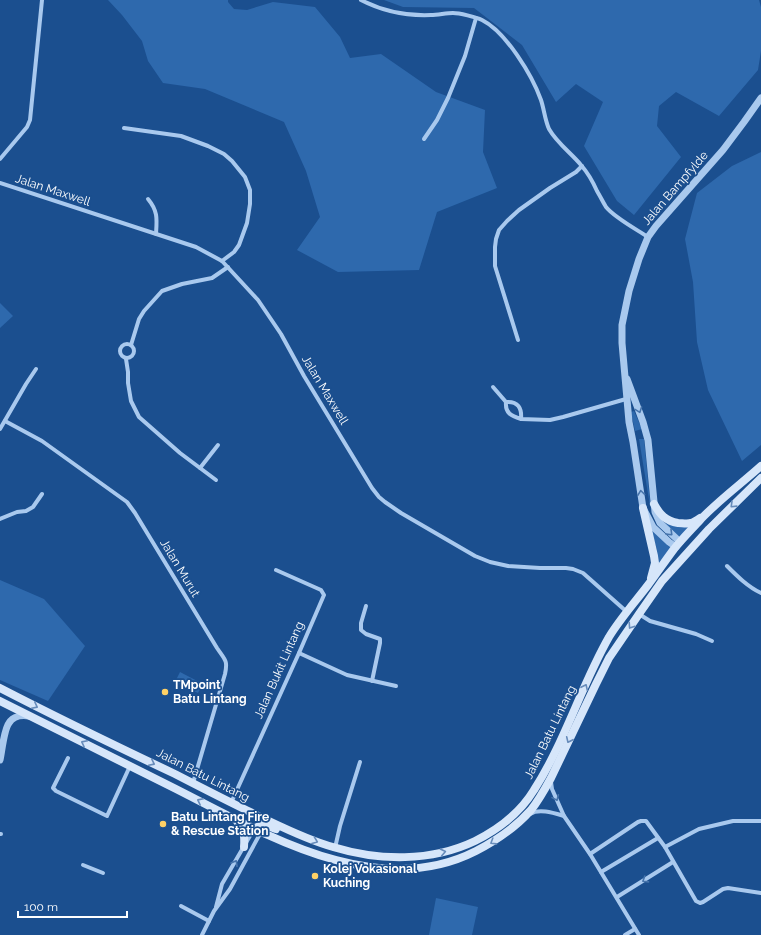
<svg xmlns="http://www.w3.org/2000/svg" width="761" height="935" viewBox="0 0 761 935" font-family="Raleway,sans-serif">
  <style>
    .green { fill: #2e69ad }
    .lines { fill: none; stroke-linecap: round; stroke-linejoin: round }
    .minor { stroke: #a9c9ee; stroke-width: 4 }
    .tertiary { stroke: #a9c9ee; stroke-width: 7 }
    .secondary { stroke: #d6e6fa; stroke-width: 8 }
    .oneway { stroke: #4674ac }
    .oneway2 { stroke: #668bba }
    .poi-dot { fill: #ffd166; stroke: #1b4f8f; stroke-width: 1.5 }
    .labels { text-anchor: middle; dominant-baseline: central; stroke-width: 3.5; stroke-linejoin: round; paint-order: stroke }
    .street-label { font-size: 12px; fill: #fff; stroke: #1b4f8f }
    .poi-label { font-size: 12px; font-weight: bold; fill: #fff; stroke: #1b4f8f; text-anchor: start }
  </style>
  <rect width="100%" height="100%" fill="#1b4f8f"/>
  <g class="green">
    <path d="M108 0H228V2L234 9 247 10 273 2 315 7 340 37 350 58 381 54 436 92 485 110 483 152 497 188 437 212 419 270 338 272 297 250 320 217 306 171 284 122 205 89 163 83 148 61 142 41 122 15Z"/>
    <path d="M384 0H759L761 7V51L758 70 719 116 676 92 659 106 657 126 681 157 634 215 617 201 584 146 603 102 576 84 556 102 522 45 474 8 403 7Z"/>
    <path d="M761 152V445L742 461 708 390 697 342 693 282 685 239 697 193 732 166Z"/>
    <path d="M0 303 13 316 0 328Z"/>
    <path d="M634 411 642 429 635 431 631 412Z"/>
    <path d="M639 439H644L651 512Z"/>
    <path d="M663 523 689 527 680 538Z"/>
    <path d="M651 530 672 547 658 564 657 550Z"/>
    <path d="M0 580 44 599 85 646 48 701 0 680Z"/>
    <path d="M180 672 203 684 198 693 175 682Z"/>
    <path d="M436 898 478 907 472 935H429Z"/>
  </g>
  <g class="lines">
    <g class="minor">
      <path d="M361 0C382 11 407 16 431 15 438 15 446 13 453 13 459 13 476 17 482 20 506 32 532 75 541 100 544 109 545 120 549 129 557 143 571 153 581 165 588 173 593 182 597 191 600 196 603 202 606 207 615 218 636 229 648 237"/>
      <path d="M124 128 181 136 208 146 224 154 232 161 245 177 250 190V204L247 223 239 245 234 252 222 261"/>
      <path d="M424 139 437 120 448 98 465 56 476 18"/>
      <path d="M0 159 27 127 30 120 42 0"/>
      <path d="M0 183 196 247 222 261 258 300 281 334 304 376 372 488 379 497 385 502 401 513 475 556 490 562 508 566 540 568H566L573 569 583 573 627 612"/>
      <path d="M148 199C158 211 157 219 156 234"/>
      <path d="M518 340 495 266V247L496 239 499 230 507 221 519 210 550 188 576 172 582 166"/>
      <circle cx="127" cy="351" r="7"/>
      <path d="M131 345 139 319 144 311 162 291 182 284 212 278 228 267"/>
      <path d="M126 359 128 372V383L131 401 139 417 180 453 216 480"/>
      <path d="M493 387 506 402"/>
      <path d="M521 419C522 408 518 401 506 402 505 413 511 416 521 419L550 420 563 417 626 399"/>
      <path d="M5 421 42 441 127 502 135 513 217 648C225 660 228 660 225 674L193 783"/>
      <path d="M0 429 26 384 36 369"/>
      <path d="M200 468 218 445"/>
      <path d="M0 519 17 512 26 511 33 507 42 494"/>
      <path d="M727 566C737 576 748 587 761 593"/>
      <path d="M366 606 361 623V630L366 634 380 639V643L372 681"/>
      <path d="M639 614 650 621 696 634 712 641"/>
      <path d="M299 653 347 675 396 686"/>
      <path d="M68 758 53 788 56 791 107 816 130 766"/>
      <path d="M551 782 552 789 564 816 590 854 639 935"/>
      <path d="M231 803 299 653 324 595 321 590 276 570"/>
      <path d="M530 814C539 808 554 813 564 816"/>
      <path d="M0 834H1"/>
      <path d="M665 847 699 829 733 821H761"/>
      <path d="M335 848 340 826 360 762"/>
      <path d="M590 854 638 822 641 821H646L665 847 696 901 700 903 703 902 723 889 728 888 761 893"/>
      <path d="M83 865 103 873"/>
      <path d="M601 872 658 838"/>
      <path d="M617 897 673 862"/>
      <path d="M181 906 209 921"/>
      <path d="M216 907 222 884 254 829"/>
      <path d="M202 935 214 911 230 889 261 832"/>
      <path d="M625 935 635 929"/>
    </g>
    <g class="tertiary">
      <path d="M627 379 643 422 648 440 655 512 660 523 680 542"/>
      <path d="M676 547 669 542 653 527 643 508 633 442 629 422 622 343V325L629 291 639 259 648 237 656 226 723 150 744 122 761 98"/>
      <path d="M0 760C2 751 4 729 9 723 13 716 22 715 29 716"/>
    </g>
    <g class="secondary">
      <path d="M654 504C660 515 666 521 678 523 682 523 687 524 691 523 694 522 697 520 700 518"/>
      <path d="M643 508 654 556 655 563 651 578"/>
      <path d="M0 688C58 718 116 746 175 774 206 790 237 806 269 821 290 831 311 841 333 847 379 861 431 862 475 841 499 829 520 813 534 790 565 742 581 686 609 637 620 619 635 602 648 585 657 573 665 561 674 549 682 539 692 529 701 519 719 500 741 484 761 466"/>
      <path d="M0 701C59 730 117 760 176 789 265 834 376 902 476 851 497 840 516 827 531 810 539 800 545 789 551 778L596 684 609 658 639 614 662 581 709 529 761 478"/>
      <path d="M236 820C244 831 245 834 244 847"/>
      <path d="M254 829C261 823 268 826 276 829"/>
    </g>
  </g>
  <defs><path id="oneway-chevron" d="M-2-3.5L2.5 0L-2 3.5" fill="none" stroke-width="1.6" stroke-linecap="round" stroke-linejoin="round"/></defs>
  <g class="oneway">
    <use href="#oneway-chevron" transform="translate(639 410) rotate(70)"/>
    <use href="#oneway-chevron" transform="translate(641 493) rotate(-98)"/>
    <use href="#oneway-chevron" transform="translate(670 533) rotate(44)"/>
    <use href="#oneway-chevron" transform="translate(556 798) rotate(66)"/>
    <use href="#oneway-chevron" transform="translate(235 863) rotate(-60)"/>
    <use href="#oneway-chevron" transform="translate(645 880) rotate(148)"/>
  </g>
  <g class="oneway2">
    <use href="#oneway-chevron" transform="translate(733 505) rotate(136)"/>
    <use href="#oneway-chevron" transform="translate(631 626) rotate(124)"/>
    <use href="#oneway-chevron" transform="translate(585 687) rotate(-65)"/>
    <use href="#oneway-chevron" transform="translate(35 706) rotate(27)"/>
    <use href="#oneway-chevron" transform="translate(569 740) rotate(115)"/>
    <use href="#oneway-chevron" transform="translate(84 743) rotate(-153)"/>
    <use href="#oneway-chevron" transform="translate(152 763) rotate(26)"/>
    <use href="#oneway-chevron" transform="translate(200 801) rotate(-153)"/>
    <use href="#oneway-chevron" transform="translate(315 841) rotate(21)"/>
    <use href="#oneway-chevron" transform="translate(493 842) rotate(148)"/>
    <use href="#oneway-chevron" transform="translate(443 852) rotate(-12)"/>
  </g>
  <g class="poi-dot">
    <circle cx="165" cy="692" r="4"/>
    <circle cx="163" cy="824" r="4"/>
    <circle cx="315" cy="876" r="4"/>
  </g>
  <g class="labels">
    <g class="street-label">
      <text transform="translate(675 188) rotate(-49)">Jalan Bampfylde</text>
      <text transform="translate(53 190) rotate(18)">Jalan Maxwell</text>
      <text transform="translate(325 390) rotate(59)">Jalan Maxwell</text>
      <text transform="translate(180 568) rotate(59)">Jalan Murut</text>
      <text transform="translate(279 670) rotate(-66)">Jalan Bukit Lintang</text>
      <text transform="translate(550 732) rotate(-64)">Jalan Batu Lintang</text>
      <text transform="translate(203 775) rotate(27)">Jalan Batu Lintang</text>
    </g>
    <g class="poi-label">
      <text x="173" y="685">TMpoint<tspan x="173" dy="14">Batu Lintang</tspan></text>
      <text x="171" y="817">Batu Lintang Fire<tspan x="171" dy="14">&amp; Rescue Station</tspan></text>
      <text x="323" y="869">Kolej Vokasional<tspan x="323" dy="14">Kuching</tspan></text>
    </g>
  </g>
  <path d="M18 911v6h109v-6" fill="none" stroke="#ffffff" stroke-width="2"/>
  <text x="24" y="911" font-size="12" fill="#ffffff" stroke="#1b4f8f" stroke-width="3" paint-order="stroke">100 m</text>
</svg>
